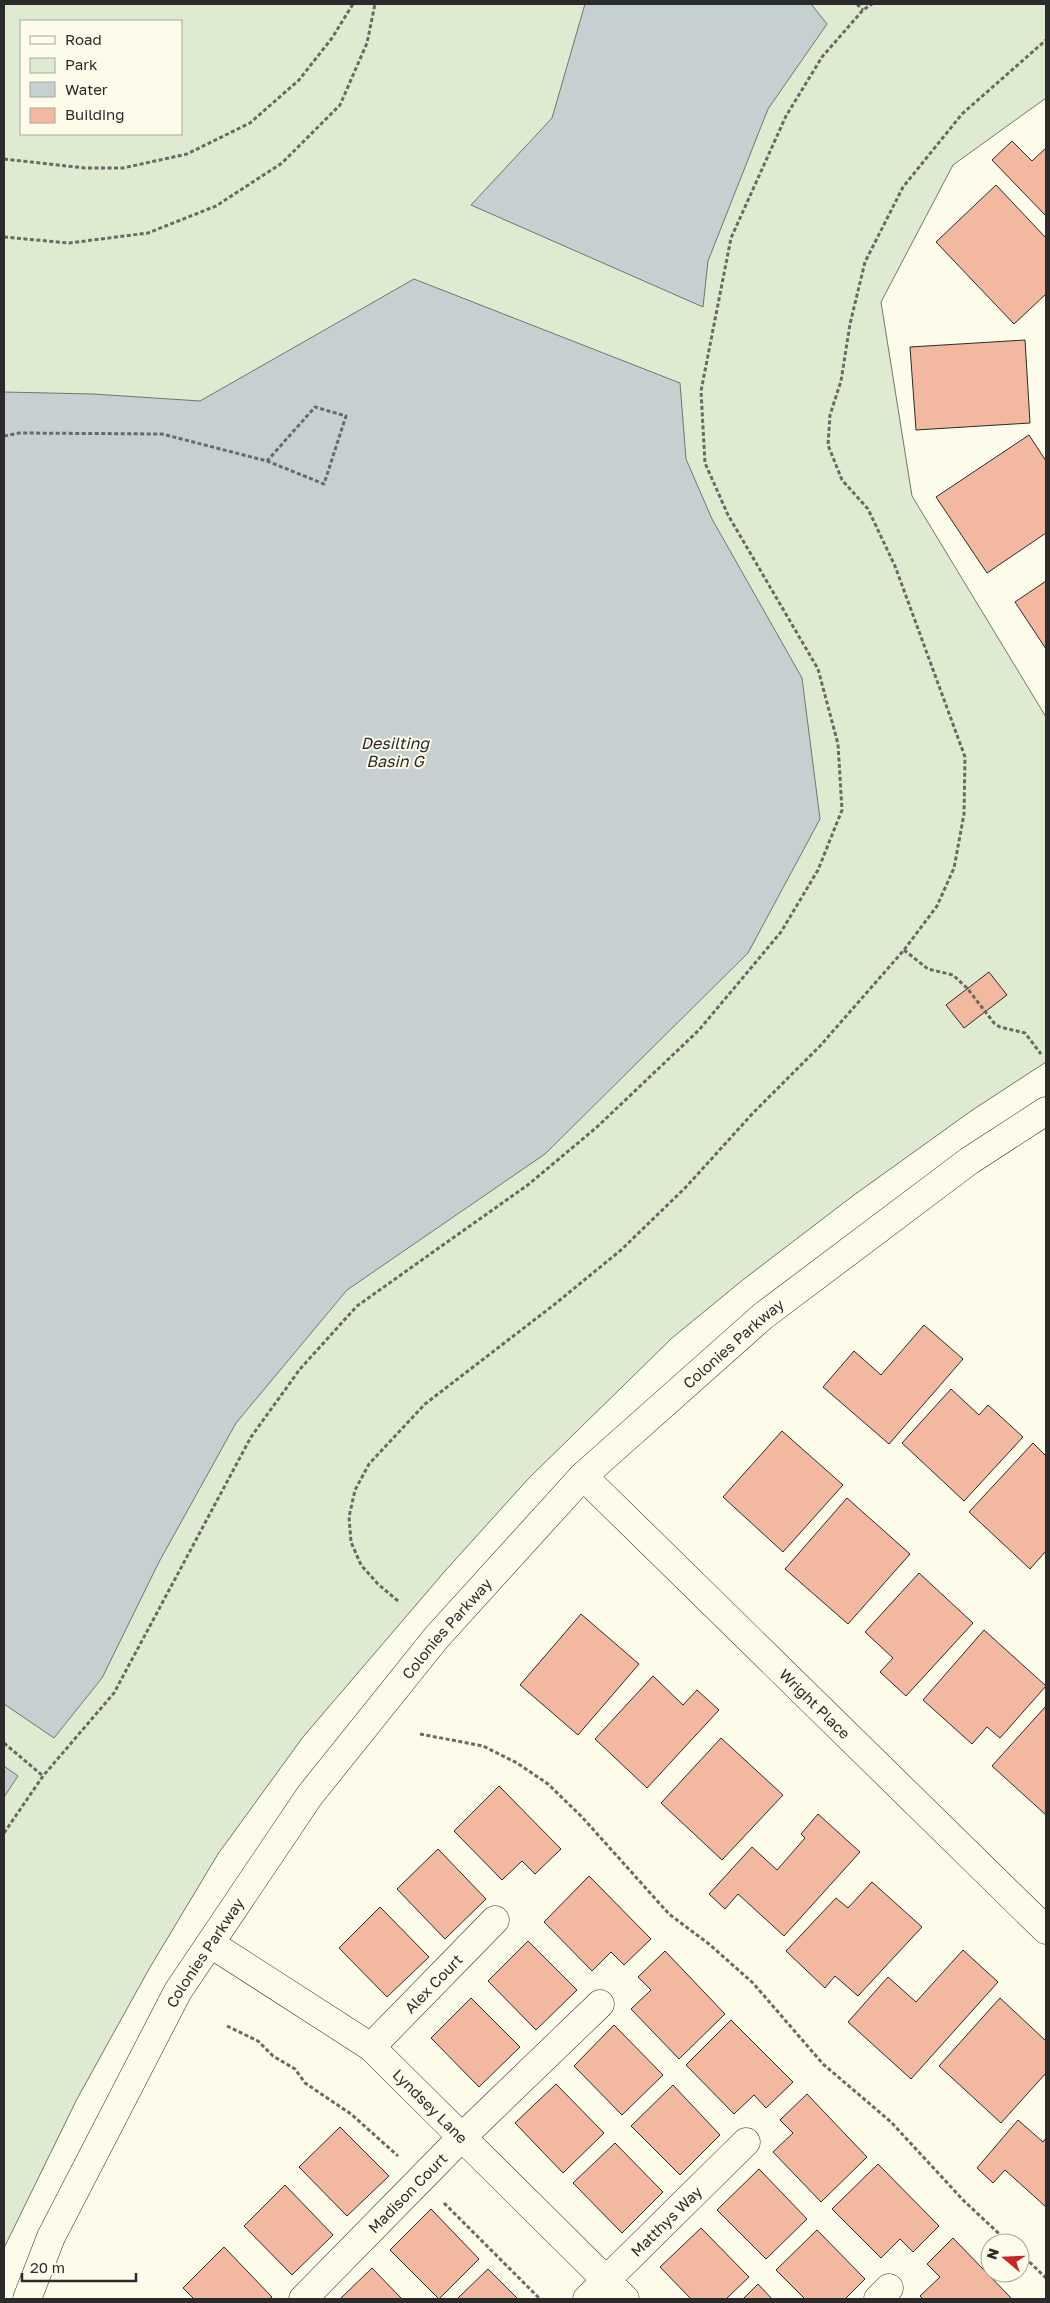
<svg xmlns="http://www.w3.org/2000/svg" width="1050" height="2303" viewBox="0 0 1050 2303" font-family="'Golos Text',sans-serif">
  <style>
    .green { fill: #deebd1; stroke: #74746e; fill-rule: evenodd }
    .water { fill: #c7d0d0; stroke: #74746e }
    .building { fill: #f2b8a0; stroke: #2b2b2b }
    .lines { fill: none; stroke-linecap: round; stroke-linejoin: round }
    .street-casing { stroke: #2b2b2b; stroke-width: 29 }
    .secondary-casing { stroke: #2b2b2b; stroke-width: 29 }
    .path { stroke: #6a6964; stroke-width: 3; stroke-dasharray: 4 2.5; stroke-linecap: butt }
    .street { stroke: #fdfbea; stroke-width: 28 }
    .secondary { stroke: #fdfbea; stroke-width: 28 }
    .labels { text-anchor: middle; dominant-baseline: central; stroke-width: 4; stroke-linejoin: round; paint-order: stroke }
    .street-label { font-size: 15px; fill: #2b2b2b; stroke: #fdfbea }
    .water-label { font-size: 16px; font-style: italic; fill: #2b2b2b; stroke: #fdfbea }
  </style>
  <rect width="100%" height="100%" fill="#fdfbea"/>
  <path class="green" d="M4 4H1046V98L953 165 881 302 912 496 1046 717V1062L971 1111 854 1195 744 1279 672 1338 529 1478 445 1571 303 1737 218 1854 149 1969 77 2099 4 2248ZM21 21H181V134H21Z"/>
  <g class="water">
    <path d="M585 4H811L827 24 768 109 708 261 703 307 471 205 552 118Z"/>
    <path d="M414 279 680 383 686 459 712 519 802 678 820 819 748 953 545 1154 347 1290 236 1423 159 1562 102 1678 54 1738 4 1704V392L93 394 200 401Z"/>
    <path d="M4 1766 18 1776 4 1797Z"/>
  </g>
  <g class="building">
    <path d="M1012 141 1032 161 1046 148V216L992 160Z"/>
    <path d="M996 185 1046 238V294L1014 324 936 242Z"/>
    <path d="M1025 340 1030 423 916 430 910 347Z"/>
    <path d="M1029 435 1046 461V533L987 573 936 497Z"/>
    <path d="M1046 581V649L1015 602Z"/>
    <path d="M989 972 1007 995 964 1028 946 1005Z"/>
    <path d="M924 1325 963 1359 889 1444 823 1387 854 1351 881 1375Z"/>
    <path d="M951 1389 979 1415 988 1405 1023 1437 964 1501 902 1443Z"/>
    <path d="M782 1431 843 1485 783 1552 723 1497Z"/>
    <path d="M1033 1443 1046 1456V1551L1030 1569 969 1512Z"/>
    <path d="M847 1498 910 1554 848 1624 785 1569Z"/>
    <path d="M919 1573 973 1623 906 1696 880 1672 893 1658 865 1632Z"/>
    <path d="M581 1614 639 1664 578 1735 520 1685Z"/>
    <path d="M984 1630 1046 1686 1000 1738 987 1727 972 1744 923 1700Z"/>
    <path d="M653 1676 683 1705 697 1690 719 1710 647 1788 595 1739Z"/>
    <path d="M1046 1706V1815L992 1766Z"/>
    <path d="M721 1738 783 1795 722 1860 661 1803Z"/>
    <path d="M499 1786 561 1849 535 1874 522 1861 502 1880 454 1831Z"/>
    <path d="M818 1814 860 1852 784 1936 738 1894 725 1909 709 1894 752 1847 777 1870 805 1838 801 1834Z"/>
    <path d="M438 1849 486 1899 445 1939 397 1889Z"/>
    <path d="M589 1876 651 1939 624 1965 611 1952 592 1971 544 1922Z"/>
    <path d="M872 1882 922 1927 858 1996 835 1976 825 1988 786 1951 836 1898 848 1908Z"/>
    <path d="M380 1907 429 1957 387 1997 339 1948Z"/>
    <path d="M528 1941 577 1990 536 2030 488 1981Z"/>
    <path d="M963 1950 998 1982 911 2079 848 2022 888 1977 916 2002Z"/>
    <path d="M665 1951 725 2014 679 2059 631 2009 651 1990 638 1977Z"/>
    <path d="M471 1998 520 2047 479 2087 431 2038Z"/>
    <path d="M1000 1998 1046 2041V2073L1001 2123 939 2066Z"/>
    <path d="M731 2020 793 2082 766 2108 754 2095 734 2114 686 2065Z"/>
    <path d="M614 2025 663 2075 622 2115 574 2066Z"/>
    <path d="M556 2084 604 2133 563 2173 515 2123Z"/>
    <path d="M673 2085 720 2135 680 2175 631 2126Z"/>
    <path d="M807 2094 867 2157 821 2202 773 2152 793 2133 780 2120Z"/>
    <path d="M1018 2120 1043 2142 1046 2138V2207L1005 2170 993 2183 977 2168Z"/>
    <path d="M340 2127 389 2176 347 2216 299 2167Z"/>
    <path d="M615 2143 663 2192 622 2233 573 2183Z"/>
    <path d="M878 2164 939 2226 913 2252 900 2239 881 2258 832 2209Z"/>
    <path d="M759 2169 807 2219 766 2259 717 2210Z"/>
    <path d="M285 2185 333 2235 292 2275 244 2226Z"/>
    <path d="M431 2209 479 2259 439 2299 390 2250Z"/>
    <path d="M701 2228 749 2277 726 2299H691L660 2267Z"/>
    <path d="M817 2230 865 2279 845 2299H805L776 2270Z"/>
    <path d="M953 2238 1012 2299H923L920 2296 940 2277 927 2264Z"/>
    <path d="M224 2247 272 2297 269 2299H194L183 2288Z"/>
    <path d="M372 2268 402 2299H340Z"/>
    <path d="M488 2269 518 2299H457Z"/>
    <path d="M758 2284 772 2299H743Z"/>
  </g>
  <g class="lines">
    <g class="street-casing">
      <g id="street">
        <path id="s1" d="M583 1476 1046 1930"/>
        <path id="s2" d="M211 1944 371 2047 625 2299"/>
        <path id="s3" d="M371 2047 495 1920"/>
        <path id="s4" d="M303 2299 462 2137 600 2004"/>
        <path id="s5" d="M587 2299 746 2142"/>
        <path d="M878 2299 889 2288"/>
      </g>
    </g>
    <g class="secondary-casing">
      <g id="secondary">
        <path id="s6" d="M27 2299 51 2237 178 1991 310 1795 436 1638 583 1476 763 1316 969 1161 1046 1111"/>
      </g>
    </g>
    <g class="path">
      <path d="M857 4 863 10"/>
      <path d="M4 159 85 168H123L187 154 250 123 299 80 332 38 353 4"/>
      <path d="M4 237 69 243 148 233 216 206 282 163 340 105 367 43 375 4"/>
      <path d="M4 436 19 433 162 434 267 461 324 484 346 416 315 407 267 461"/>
      <path d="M904 950 928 969 953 975 967 988 994 1023 1000 1027 1025 1033 1041 1054"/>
      <path d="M398 1601 378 1584 361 1565 351 1542 349 1517 355 1490 369 1464 425 1404 555 1304 621 1250 686 1187 753 1113 820 1046 904 950 937 906 954 868 964 814 965 757 895 566 868 509 842 480 828 445 830 415 841 381 850 324 865 262 903 187 962 114 1046 40"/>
      <path d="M420 1734 483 1746 517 1763 548 1784 582 1817 669 1914 709 1944 753 1983 823 2064 891 2122 964 2201 1009 2243"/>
      <path d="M4 1743 43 1776"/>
      <path d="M4 1833 43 1776 114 1693 251 1437 300 1369 357 1306 529 1184 597 1127 699 1030 781 932 818 870 842 810 838 744 818 669 728 515 705 463 701 391 731 238 786 116 822 57 863 10 872 4"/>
      <path d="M227 2026 258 2041 273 2056 295 2069 305 2083 351 2114 398 2156"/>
      <path d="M444 2203 540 2299"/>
      <path d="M1020 2253 1046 2278"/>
    </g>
    <use href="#street" class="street"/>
    <use href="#secondary" class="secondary"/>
  </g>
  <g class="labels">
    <g class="street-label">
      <text stroke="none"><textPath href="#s6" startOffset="1200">Colonies Parkway</textPath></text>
      <text stroke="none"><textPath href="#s6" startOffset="795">Colonies Parkway</textPath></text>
      <text stroke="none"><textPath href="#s1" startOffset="325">Wright Place</textPath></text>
      <text stroke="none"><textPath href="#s6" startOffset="390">Colonies Parkway</textPath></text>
      <text stroke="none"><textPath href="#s3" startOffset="89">Alex Court</textPath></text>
      <text stroke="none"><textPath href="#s2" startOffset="274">Lyndsey Lane</textPath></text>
      <text stroke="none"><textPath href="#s4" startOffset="149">Madison Court</textPath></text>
      <text stroke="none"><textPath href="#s5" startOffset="111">Matthys Way</textPath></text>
    </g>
    <g class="water-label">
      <text x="395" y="743">Desilting<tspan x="395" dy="18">Basin G</tspan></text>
    </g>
  </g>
  <rect width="1050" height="2303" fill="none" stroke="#2b2b2b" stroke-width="10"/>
  <rect x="20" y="20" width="162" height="115" fill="#fdfbea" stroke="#a9a89e"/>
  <rect x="30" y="36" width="25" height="8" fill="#fdfbea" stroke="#a9a89e"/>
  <text x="65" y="45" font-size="15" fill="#2b2b2b">Road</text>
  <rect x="30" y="58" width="25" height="15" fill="#deebd1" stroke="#a9a89e"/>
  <text x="65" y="70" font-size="15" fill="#2b2b2b">Park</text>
  <rect x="30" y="82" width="25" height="15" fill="#c7d0d0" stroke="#a9a89e"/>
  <text x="65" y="95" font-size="15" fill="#2b2b2b">Water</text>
  <rect x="30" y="108" width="25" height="15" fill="#f2b8a0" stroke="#a9a89e"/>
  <text x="65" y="120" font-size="15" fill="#2b2b2b">Building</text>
  <g transform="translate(1005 2258) rotate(289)"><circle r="24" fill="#fdfbea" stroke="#a9a89e"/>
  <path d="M0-4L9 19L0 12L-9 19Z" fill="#c62828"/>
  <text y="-8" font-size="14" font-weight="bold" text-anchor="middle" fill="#2b2b2b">N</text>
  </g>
  <path d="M22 2273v8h114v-8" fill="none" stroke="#2b2b2b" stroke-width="2.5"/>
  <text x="30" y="2273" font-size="15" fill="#2b2b2b" stroke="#fdfbea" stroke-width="4" paint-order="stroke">20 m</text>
</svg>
